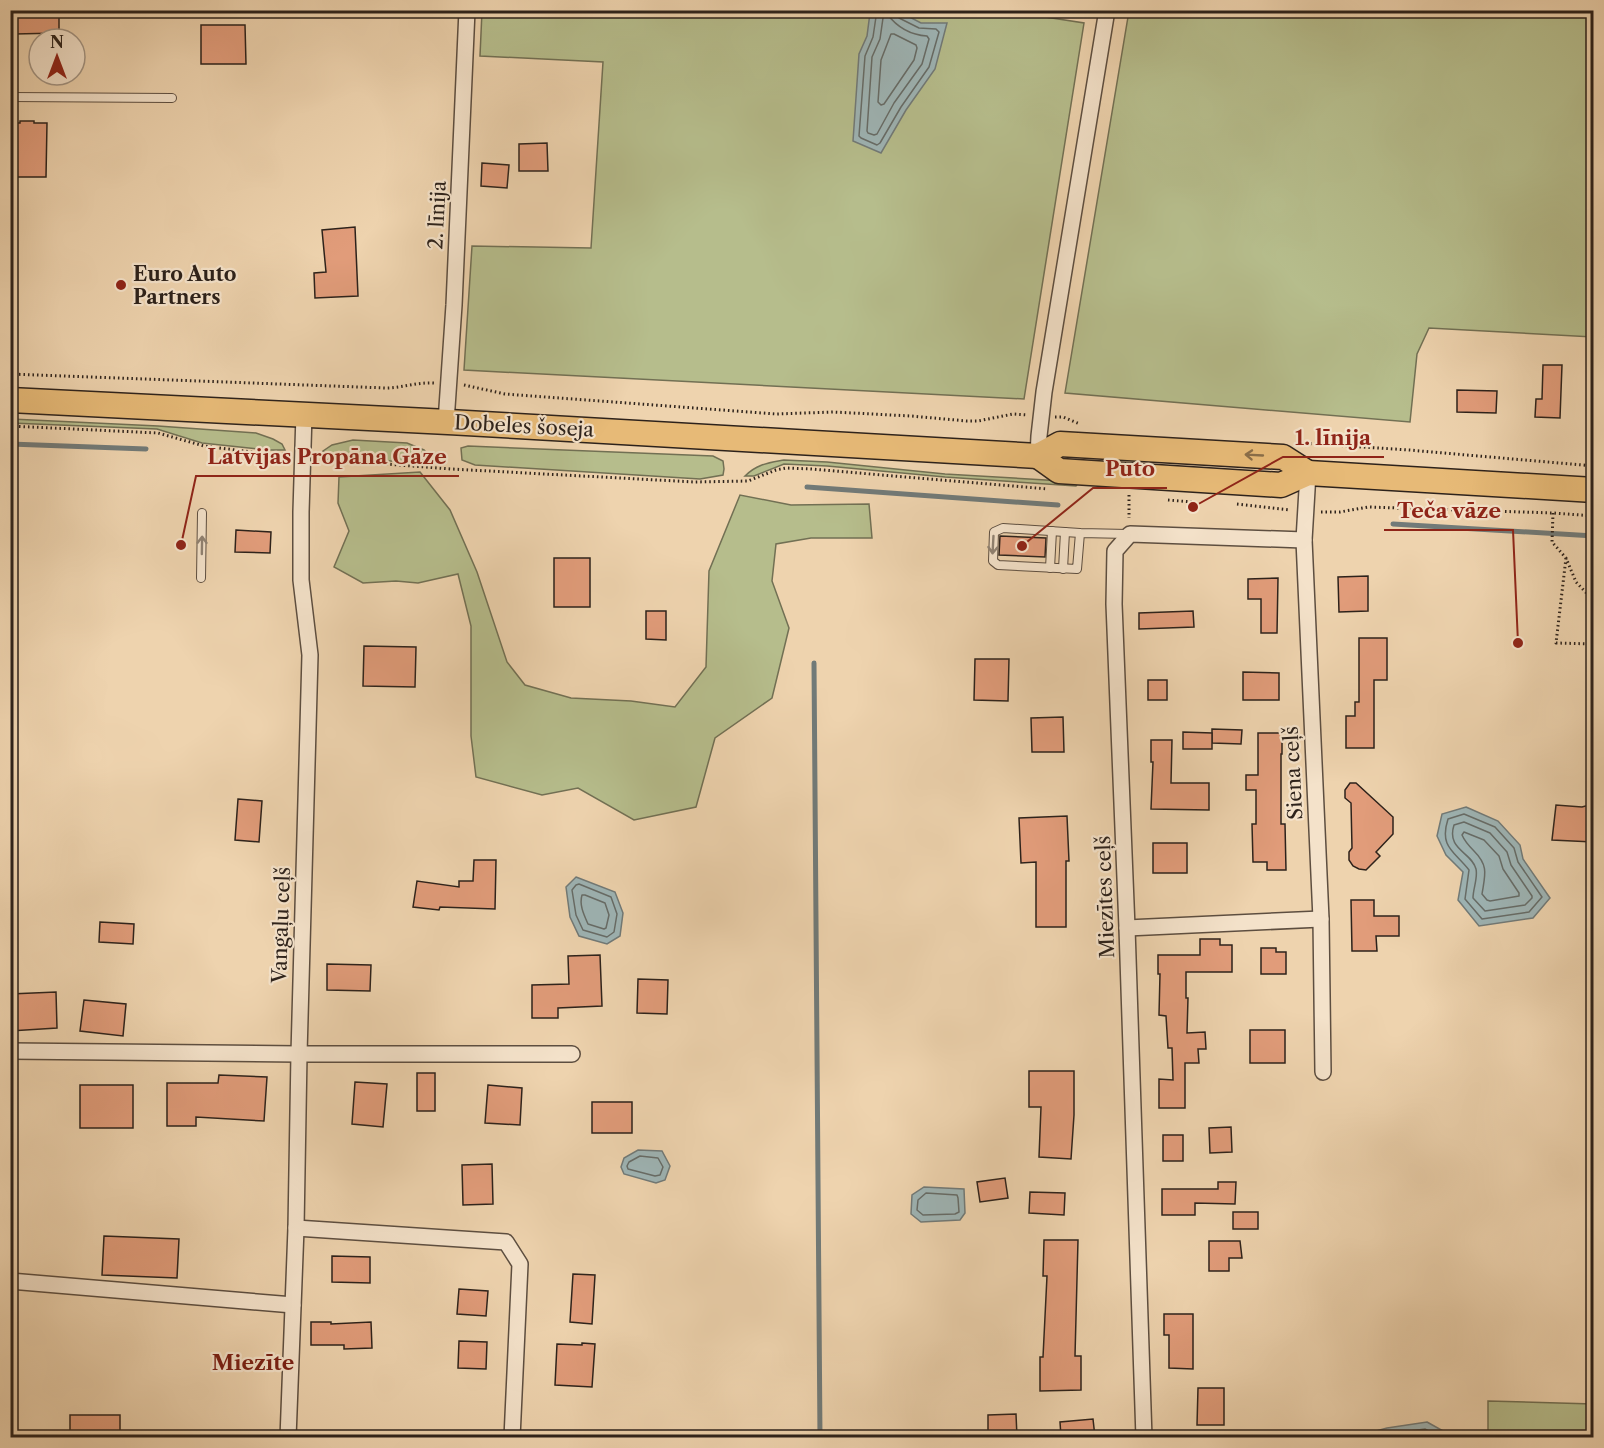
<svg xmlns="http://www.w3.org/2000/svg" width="1604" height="1448" viewBox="0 0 1604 1448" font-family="'Libre Caslon Text',serif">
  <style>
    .green { fill: #b6bd8c; stroke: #727054; stroke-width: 1.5 }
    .water { fill: #9eb5b6; stroke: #717a78; stroke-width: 1.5 }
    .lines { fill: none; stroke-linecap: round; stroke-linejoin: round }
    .shore { stroke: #666c68; stroke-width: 1.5 }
    .stream { stroke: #717a78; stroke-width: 5 }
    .building { fill: #e19c7a; stroke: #2d221b; stroke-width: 1.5 }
    .service-casing { stroke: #5d4e40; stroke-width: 10 }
    .minor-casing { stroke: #5d4e40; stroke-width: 18 }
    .primary-casing { stroke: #2d221b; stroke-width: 27 }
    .path { stroke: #2d221b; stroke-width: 3; stroke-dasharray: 1.5 3; stroke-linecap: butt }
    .service { stroke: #f4e2ca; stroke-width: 8 }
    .minor { stroke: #f4e2ca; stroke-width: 15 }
    .primary { stroke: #e7ba77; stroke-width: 24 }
    .oneway { stroke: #8a6e49 }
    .oneway2 { stroke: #908272 }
    .poi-dot { fill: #8f2418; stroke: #f4e2ca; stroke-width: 2 }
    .labels { text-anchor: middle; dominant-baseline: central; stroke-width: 4.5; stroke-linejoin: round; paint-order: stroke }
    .street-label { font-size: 20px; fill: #2d221b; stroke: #f4e2ca }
    .poi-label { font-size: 20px; font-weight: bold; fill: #2d221b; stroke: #f4e2ca; text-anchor: start }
    .neighbourhood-label { font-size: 21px; font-weight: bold; fill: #7a1f14; stroke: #f4e2ca }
    .leader { fill: none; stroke: #8f2418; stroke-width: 2 }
    .callout-dot { fill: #8f2418; stroke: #f4e2ca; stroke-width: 2 }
    .callout-label { font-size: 21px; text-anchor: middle; font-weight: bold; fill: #8f2418; stroke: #f4e2ca; stroke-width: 4.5; stroke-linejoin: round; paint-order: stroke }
  </style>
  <rect width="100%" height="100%" fill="#eed3ae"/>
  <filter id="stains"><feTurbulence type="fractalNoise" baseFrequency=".00333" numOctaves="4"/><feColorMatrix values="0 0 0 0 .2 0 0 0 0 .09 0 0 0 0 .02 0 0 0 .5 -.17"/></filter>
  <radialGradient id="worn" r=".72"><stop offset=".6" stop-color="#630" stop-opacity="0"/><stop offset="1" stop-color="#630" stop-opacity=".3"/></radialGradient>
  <g class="green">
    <path d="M1000 10 1084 23 1024 399 464 370 472 246 591 248 603 62 480 56 482 11Z"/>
    <path d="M1129 11H1593V337L1429 328 1417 354 1410 422 1065 393Z"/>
    <path d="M11 419 158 426 256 433 273 439 282 444 285 450H267L202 443 157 429 11 423Z"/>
    <path d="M353 440 407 443 424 450 432 459 417 463 337 457 323 451 332 445Z"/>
    <path d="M468 446 713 456 723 461 724 469 723 475 700 479 475 465 462 460 461 448Z"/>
    <path d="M784 460 827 462 945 474 1079 482 1076 486 945 477 827 466 784 464 754 476H745C757 464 768 463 784 460Z"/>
    <path d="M420 472 450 510 477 572 507 662 525 685 571 698 631 701 675 707 706 667 709 571 740 495 791 505 869 504 872 538H811L776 544 772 581 789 628 772 698 715 738 696 807 634 820 578 788 542 795 476 777 471 736V626L458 574 418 583 396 581 363 583 334 567 349 531 338 503 339 477Z"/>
    <path d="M1488 1401 1593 1404V1437H1488Z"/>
  </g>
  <g class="water">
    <path d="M885 10 898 11 921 23H947L935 69 906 110 881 153 853 141 859 54 867 36 870 13Z"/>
    <path d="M1466 807 1498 821 1520 845 1523 859 1550 898 1533 918 1479 926 1458 900 1463 872 1446 855 1437 836 1442 814Z"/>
    <path d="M576 877 615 892 623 913 620 936 607 944 579 936 570 917 566 887Z"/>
    <path d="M638 1150 662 1151 670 1166 665 1180 656 1183 624 1174 621 1167 624 1158Z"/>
    <path d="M924 1187 964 1189 965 1213 960 1220 921 1222 911 1214 912 1195Z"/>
    <path d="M1427 1422 1445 1432 1446 1437H1354L1387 1428Z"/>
  </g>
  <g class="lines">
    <g class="shore">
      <path d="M877 10 873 37 865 56 859 136 861 138 877 145 880 143 901 107 929 67 939 32 936 29 919 28 899 18 896 10"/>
      <path d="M887 14C897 27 910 35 927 36L929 39 922 64 894 103 877 134 874 135 868 133 867 131 872 57 880 39 883 18Z"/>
      <path d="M891 34H894L916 45 917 48 914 60 884 104 881 105 878 102 881 60Z"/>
      <path d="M1464 814 1495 827 1514 848 1518 862 1542 897 1529 912 1482 919 1465 899 1469 870C1454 851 1439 847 1448 819Z"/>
      <path d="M1464 822 1490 833 1507 852 1511 865 1532 896V898L1525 905 1485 911 1473 898C1473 889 1478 878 1476 869 1472 852 1446 850 1454 825Z"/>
      <path d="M1464 832 1484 840 1499 856 1503 869 1519 893V896L1490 901 1487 900 1482 894C1485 875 1489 866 1474 851 1469 846 1465 842 1462 835Z"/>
      <path d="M579 884 611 897 617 914 614 932 607 937 583 930 576 915 572 890 576 885Z"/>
      <path d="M582 895H585L605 903 609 915 606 928 604 929 588 924C584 915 579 905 582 895Z"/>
      <path d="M640 1156 658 1158 663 1167 660 1175 655 1176 628 1169 627 1166 629 1162Z"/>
      <path d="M926 1193 957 1195 958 1198 959 1212 955 1214 923 1215 917 1210 918 1200Z"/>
      <path d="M1374 1438 1388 1434 1425 1429 1440 1438"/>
    </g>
    <g class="stream">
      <path d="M10 444 146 449"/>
      <path d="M807 487 1058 505"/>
      <path d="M1393 524 1594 536"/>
      <path d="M814 663 820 1438"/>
    </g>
  </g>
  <g class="building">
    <path d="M15 10 59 11V33L15 34Z"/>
    <path d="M201 25H245L246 64H201Z"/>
    <path d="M20 121H34V123H47L46 177H10V123H20Z"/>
    <path d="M547 143 548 171H519V144Z"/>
    <path d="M482 163 509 165 507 188 481 186Z"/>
    <path d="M355 227 358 296 315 298 314 273 326 272 322 230Z"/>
    <path d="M1543 365H1562L1560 418 1535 417 1536 399H1542Z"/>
    <path d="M1457 390 1497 391 1496 413 1457 412Z"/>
    <path d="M236 530 271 532 270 553 235 552Z"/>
    <path d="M1000 536 1046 538 1045 557 999 555Z"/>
    <rect x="554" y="558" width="36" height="49"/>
    <path d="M1368 576V611L1339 612 1338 577Z"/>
    <path d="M1278 578 1277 633H1261V599H1248V579Z"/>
    <path d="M646 611H666V640L646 639Z"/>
    <path d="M1193 611 1194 627 1139 629V613Z"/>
    <path d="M1359 638H1387V680H1374V748H1346V716H1355V702H1359Z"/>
    <path d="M364 646 416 647 415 687 363 686Z"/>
    <path d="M975 659H1009L1008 701 974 700Z"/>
    <path d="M1243 672 1279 673V700H1243Z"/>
    <rect x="1148" y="680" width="19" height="20"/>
    <path d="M1063 717 1064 752H1032L1031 718Z"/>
    <path d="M1212 729 1242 730 1241 744 1212 743Z"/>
    <path d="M1183 732 1212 733V749H1183Z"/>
    <path d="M1258 733H1282V754H1281V824H1285L1286 870H1267V862H1253L1252 824H1256V790H1246V775H1258Z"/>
    <path d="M1151 740H1172L1171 783H1209V810L1151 809 1153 762H1151Z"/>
    <path d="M1350 783H1356L1393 817V834L1376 852 1380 856 1366 870 1359 869 1353 866 1349 860V852L1352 848 1351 803 1345 798V790Z"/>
    <path d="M238 799 262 801 259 842 235 840Z"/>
    <path d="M1593 804V842L1552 840 1556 805 1582 807Z"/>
    <path d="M1067 816 1069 861H1066V927H1036V862L1021 863 1019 818Z"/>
    <rect x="1153" y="843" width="34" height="30"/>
    <path d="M474 860H496L495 909 440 907 439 910 413 907 417 881 459 887V881H473Z"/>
    <path d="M1351 900H1374V916H1399V936H1376L1377 951H1352Z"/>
    <path d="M100 922 134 924 133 944 99 942Z"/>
    <path d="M1200 939H1220V945H1232V972H1186V998H1188L1187 1033 1205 1032 1206 1049H1198L1199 1063H1185V1108H1159V1079L1173 1080 1172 1048H1168L1166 1016 1159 1015 1160 974H1158V955H1200Z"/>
    <path d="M1261 948H1276V952H1286V974H1261Z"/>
    <path d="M600 955 602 1006 558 1008V1018H532V985L569 984 568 956Z"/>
    <path d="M327 964 371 965 370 991 327 990Z"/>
    <path d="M638 979 668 980 667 1014 637 1013Z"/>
    <path d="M56 992 57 1028 10 1031V994Z"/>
    <path d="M84 1000 126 1004 123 1036 80 1031Z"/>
    <rect x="1250" y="1030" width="35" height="33"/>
    <path d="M1029 1071H1074V1115L1071 1159 1039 1157 1041 1107H1029Z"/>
    <rect x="417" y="1073" width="18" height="38"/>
    <path d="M219 1075 267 1077 264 1121 196 1117V1126H167V1083H218Z"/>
    <path d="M355 1082 387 1084 383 1127 352 1124Z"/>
    <rect x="80" y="1085" width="53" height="43"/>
    <path d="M488 1085 522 1088 520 1125 485 1123Z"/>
    <rect x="592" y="1102" width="40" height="31"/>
    <path d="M1231 1127 1232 1152 1210 1153 1209 1128Z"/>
    <rect x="1163" y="1135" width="20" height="26"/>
    <path d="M492 1164 493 1204 463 1205 462 1165Z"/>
    <path d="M1005 1178 1008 1198 980 1202 977 1182Z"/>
    <path d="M1218 1182H1236L1235 1204 1195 1203V1215H1162V1189H1218Z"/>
    <path d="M1030 1192 1065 1193 1064 1215 1029 1213Z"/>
    <rect x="1233" y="1212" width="25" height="17"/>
    <path d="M104 1236 179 1239 177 1278 102 1275Z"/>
    <path d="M1044 1240H1078L1075 1356H1081V1390L1040 1391V1357H1043L1047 1276H1043Z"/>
    <path d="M1209 1241H1240L1242 1258H1229V1271H1209Z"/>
    <path d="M332 1256 370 1257V1283L332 1282Z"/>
    <path d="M573 1274 595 1275 592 1324 570 1322Z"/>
    <path d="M459 1289 488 1291 486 1316 457 1314Z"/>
    <path d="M1164 1314H1193V1369L1169 1368V1335H1164Z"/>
    <path d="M311 1322H331V1324L371 1322 372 1348 344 1349V1345H311Z"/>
    <path d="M459 1341 487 1342 486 1369 458 1368Z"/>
    <path d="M582 1343 595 1344 592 1387 555 1385 557 1344 582 1345Z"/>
    <path d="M1198 1388H1224V1425H1197Z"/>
    <path d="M1016 1414 1017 1437H988V1415Z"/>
    <rect x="70" y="1415" width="50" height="22"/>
    <path d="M1093 1419 1095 1437H1061L1060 1422Z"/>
  </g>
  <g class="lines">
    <g class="service-casing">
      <g id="service">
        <path d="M10 97 172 98"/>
        <path d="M1080 533 1077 569 998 565 993 561 994 532 1003 528 1080 533 1128 534"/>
        <path d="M1050 568 1052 531"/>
        <path d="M1063 569 1065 532"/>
        <path d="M201 578 202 513"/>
      </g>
    </g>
    <g class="minor-casing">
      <g id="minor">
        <path d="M446 422 454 305 467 10"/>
        <path d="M1038 456 1039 436 1044 392 1107 10"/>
        <path d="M1308 473 1304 540 1321 919 1323 1072"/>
        <path d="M1127 928 1321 919"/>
        <path d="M10 1051 299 1054H572"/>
        <path d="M296 1228 506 1242 520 1264 512 1438"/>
        <path d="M10 1281 293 1305"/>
        <path d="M288 1438 296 1228 299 1054 310 655 301 580V512L304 414"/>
        <path d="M1144 1438 1127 928 1114 604 1115 551 1130 534 1304 540"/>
      </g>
    </g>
    <g class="primary-casing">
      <g id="primary">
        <path d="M10 400C353 416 695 435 1038 456L1060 444 1283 457 1308 473"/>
        <path d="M1038 456 1059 471 1281 485 1308 473 1594 490"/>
      </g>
    </g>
    <g class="path">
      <path d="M10 374 386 388C402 388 417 382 434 383"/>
      <path d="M464 385 505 394 776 414 833 412 911 416 967 421H978L1013 414 1028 415"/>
      <path d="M1055 417H1063L1080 424"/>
      <path d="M10 426 158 433 204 446 267 454H288"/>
      <path d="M1301 443 1409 450 1594 466"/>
      <path d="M319 456 333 460 451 469 695 482 748 481 776 470 786 468 811 469 1048 489"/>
      <path d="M1129 495V518"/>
      <path d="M1168 500 1192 502"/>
      <path d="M1237 504 1290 510"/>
      <path d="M1321 512H1340L1368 507 1553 513 1594 516"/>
      <path d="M1553 513 1552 542 1566 558 1576 582 1594 601"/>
      <path d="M1566 558 1556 643 1594 644"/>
    </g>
    <use href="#service" class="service"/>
    <use href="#minor" class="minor"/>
    <use href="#primary" class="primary"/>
  </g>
  <defs><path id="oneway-shaft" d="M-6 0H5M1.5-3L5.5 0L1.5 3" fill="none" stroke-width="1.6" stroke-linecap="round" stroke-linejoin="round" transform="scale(1.5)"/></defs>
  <use class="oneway" href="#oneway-shaft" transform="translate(1254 455) rotate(-177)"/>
  <g class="oneway2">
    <use href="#oneway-shaft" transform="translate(202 545) rotate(-89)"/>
    <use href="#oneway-shaft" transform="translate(993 545) rotate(93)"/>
  </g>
  <circle class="poi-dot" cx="121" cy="285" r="6"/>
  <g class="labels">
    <g class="street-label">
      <text transform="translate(437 215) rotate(-87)">2. līnija</text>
      <text transform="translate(524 426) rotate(3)">Dobeles šoseja</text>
      <text transform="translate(1293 773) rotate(-93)">Siena ceļš</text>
      <text transform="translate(1105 897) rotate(-92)">Miezītes ceļš</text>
      <text transform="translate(281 925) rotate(-88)">Vangaļu ceļš</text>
    </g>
    <g class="poi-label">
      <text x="133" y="274">Euro Auto<tspan x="133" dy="23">Partners</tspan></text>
    </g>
    <g class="neighbourhood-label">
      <text x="253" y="1362">Miezīte</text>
    </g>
  </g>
  <path class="leader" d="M1193 507L1283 457H1384M181 545L196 476H459M1022 546L1093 488H1167M1518 643L1513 530H1384"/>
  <g class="callout-dot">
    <circle cx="1193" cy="507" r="6"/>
    <circle cx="181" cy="545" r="6"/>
    <circle cx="1022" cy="546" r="6"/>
    <circle cx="1518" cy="643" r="6"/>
  </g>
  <g class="callout-label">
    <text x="1333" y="445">1. līnija</text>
    <text x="327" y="464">Latvijas Propāna Gāze</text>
    <text x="1130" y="476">Puto</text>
    <text x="1449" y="518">Teča vāze</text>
  </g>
  <rect width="1604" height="1448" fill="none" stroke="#eed3ae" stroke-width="36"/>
  <rect x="12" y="12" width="1580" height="1424" fill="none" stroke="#2d221b" stroke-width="3"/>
  <rect x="18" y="18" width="1568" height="1412" fill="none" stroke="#2d221b" stroke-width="1.5"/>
  <g transform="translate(57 57)"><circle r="28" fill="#f4e2ca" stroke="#a49584" stroke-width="1.5"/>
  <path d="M0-4.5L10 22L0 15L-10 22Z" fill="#8f2418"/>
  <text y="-9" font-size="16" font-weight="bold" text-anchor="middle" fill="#2d221b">N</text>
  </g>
  <rect width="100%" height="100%" filter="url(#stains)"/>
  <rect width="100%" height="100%" fill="url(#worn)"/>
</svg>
